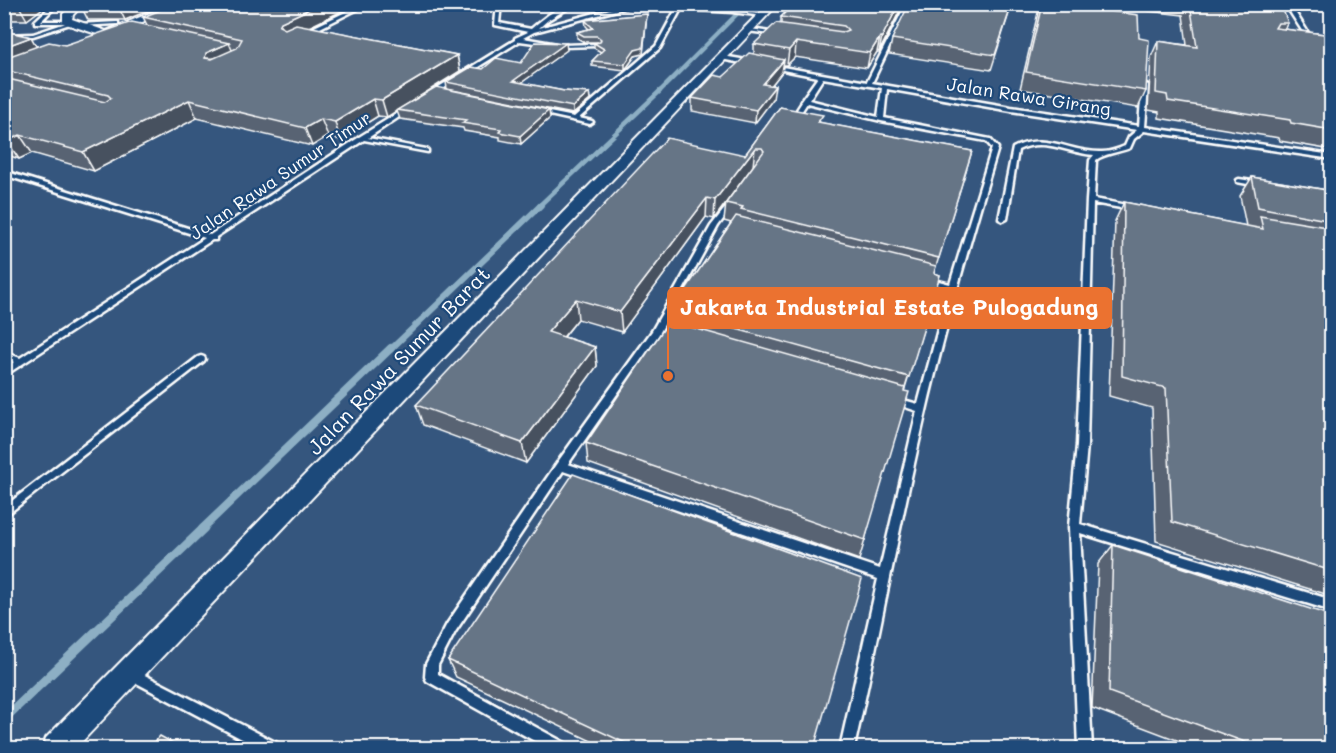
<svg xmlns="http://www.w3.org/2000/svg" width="1336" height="753" viewBox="0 0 1336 753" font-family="Mali,sans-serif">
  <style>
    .built { fill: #34577e }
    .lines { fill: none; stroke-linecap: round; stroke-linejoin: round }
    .stream-far4 { stroke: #8dafc4; stroke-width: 4 }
    .stream-far3 { stroke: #8dafc4; stroke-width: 4.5 }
    .stream-far2 { stroke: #8dafc4; stroke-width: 6 }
    .stream-far1 { stroke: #8dafc4; stroke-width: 8 }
    .stream { stroke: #8dafc4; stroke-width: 9 }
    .service-casing { stroke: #fff; stroke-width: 5 }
    .minor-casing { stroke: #fff; stroke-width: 4 }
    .service { fill: #1f4a7a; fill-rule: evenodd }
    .minor { fill: #1f4a7a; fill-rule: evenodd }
    .wall { fill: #586473; stroke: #fff; stroke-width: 1.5 }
    .shaded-wall { fill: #47515e; stroke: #fff; stroke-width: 1.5 }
    .building { fill: #667486; stroke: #fff; stroke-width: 1.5 }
    .labels { text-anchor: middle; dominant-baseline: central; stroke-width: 4.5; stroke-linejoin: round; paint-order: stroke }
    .far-street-label { font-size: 18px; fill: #fff; stroke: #1f4a7a }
    .street-label { font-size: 21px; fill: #fff; stroke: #1f4a7a }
    .leader { fill: none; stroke: #eb7230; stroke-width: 2 }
    .callout-dot { fill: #eb7230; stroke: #1f4a7a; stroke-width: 2 }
    .callout { fill: #eb7230; stroke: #eb7230; stroke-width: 2 }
    .callout-label { font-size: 22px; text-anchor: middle; font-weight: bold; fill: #fff }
  </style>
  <rect width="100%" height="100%" fill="#1f4a7a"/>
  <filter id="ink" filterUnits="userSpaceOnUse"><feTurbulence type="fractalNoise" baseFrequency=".0167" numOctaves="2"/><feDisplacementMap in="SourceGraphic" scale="12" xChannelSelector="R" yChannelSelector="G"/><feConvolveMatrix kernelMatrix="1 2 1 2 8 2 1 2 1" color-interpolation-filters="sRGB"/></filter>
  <g filter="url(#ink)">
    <rect class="built" x="5" y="5" width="1326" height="743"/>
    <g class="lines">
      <path class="stream-far4" d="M659 92 747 4"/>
      <path class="stream-far3" d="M539 206 660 91"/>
      <path class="stream-far2" d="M390 350 541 205"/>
      <path class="stream-far1" d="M202 529 391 348"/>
      <path class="stream" d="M4 719 204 528"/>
      <g class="service-casing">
        <g id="service">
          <path d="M53 4H63L56 6 41 21H62L64 22V23H35V21Z"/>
          <path d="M339 4H347L358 9 308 34H304V32L352 9Z"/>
          <path d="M497 4H501L499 23 531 29C542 20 559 4 575 4L548 20 539 28 629 4 732 10 766 15 764 16 732 12 681 9 660 48 579 118 592 121 593 122 590 124 536 112 539 110 574 117 656 46 676 9 632 6 534 32 523 38 563 45 597 44 599 45 597 46 563 47 520 41 433 95H429V93L515 40V38L528 32 495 25Z"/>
          <path d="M906 4H910L872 83 1011 107 1139 126 1142 85 1145 83 1148 85 1145 127 1332 155V159L1144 131 1134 139 1130 148C1120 152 1103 154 1096 160L1094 199 1132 206 1135 208 1132 210 1093 203 1087 445 1080 524 1332 600V611L1080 533 1092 748H1078L1069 527 1077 445 1087 200 1090 160 1094 155C1068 153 1043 137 1018 150L1007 219 1003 221 999 219 1013 148C1046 131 1069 153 1102 152 1110 152 1118 149 1125 146L1129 137 1137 130 1011 111 887 89 884 118 990 139 998 148C968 247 940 346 918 446 895 547 877 648 854 748H840L878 579 563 471 455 632 438 665V674L565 743 567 748H547L427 681 425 677 426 664 447 624 557 463 652 331 711 226 730 202 732 201 735 203 718 226 659 334 568 464 880 569 917 411 893 403 891 401 893 399 896 398 918 404 949 288 924 282 923 280 927 278 950 284 992 148 986 141 881 121 807 103 796 120H792L791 119 802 102 801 101 818 77 768 67 771 65 867 82ZM823 78 882 88 878 117 809 100Z"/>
          <path d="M1285 4H1290L1314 42V43H1310Z"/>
          <path d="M69 22 73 23 33 36 4 37V35L33 34Z"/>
          <path d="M118 22V24H116L79 26 77 25 79 24Z"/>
          <path d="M750 29 777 33 779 34 777 35 748 31V29Z"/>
          <path d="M723 56 752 61 755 63 752 65 721 59 720 58Z"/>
          <path d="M409 106 411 107V109L368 138 426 149 428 150V152L364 140 216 237V240H212L4 376V368L14 362 4 359V352L20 358 205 238 4 175V171L210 235 358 138 359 137Z"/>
          <path d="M1239 179 1258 182 1261 184 1258 186 1237 182V180Z"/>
          <path d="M201 356 204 357 205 359 204 361 4 517V507L198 357Z"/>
          <path d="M131 668 277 743 279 748H259L127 678 125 674 127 670Z"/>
        </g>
      </g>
      <g class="minor-casing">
        <g id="minor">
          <path d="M73 4H83L73 15 72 19 106 31 172 4H186L106 37 63 23V14Z"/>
          <path d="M768 4H778L76 748H42L46 738Z"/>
        </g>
      </g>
      <use href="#service" class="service"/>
      <use href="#minor" class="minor"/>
    </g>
    <g class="wall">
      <path d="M4 4 44 7 27 20H4Z"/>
      <path d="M61 4H70L67 7H62Z"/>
      <path d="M82 4H165L125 20H88L81 6Z"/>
      <path d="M903 4 879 52H877L867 68 795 57 787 65H783L782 72 771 86 773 99 755 123 692 111V98L723 77 754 54V44L781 23V17Z"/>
      <path d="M1012 4 991 70 889 54 892 39Z"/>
      <path d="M1040 4H1110V11L1139 38 1146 91 1138 108 1020 89Z"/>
      <path d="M1148 4H1272L1274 8 1288 23 1284 29 1332 35V150L1280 141 1279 138 1159 118V112L1148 110 1151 57 1158 41 1187 45 1183 15 1149 11Z"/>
      <path d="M346 9 310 27 457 55 460 71 408 104 549 110 550 118 521 144 500 140V137L464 131 463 128 400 119 397 111 387 117 378 116 340 140 328 136 312 146 197 118 94 171 32 153 19 159 4 154V31L31 37 36 46 65 45 147 25 143 17Z"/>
      <path d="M647 14 643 54 635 56 625 70 592 66V61L601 52 594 48V43L598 42H584L577 38V32L589 29 586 26 585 20Z"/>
      <path d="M567 50 521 83 564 91 589 93 590 100 573 114 447 89 446 82 483 69 521 63Z"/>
      <path d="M780 107 822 123 972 151 934 273 940 275 905 388 865 540 859 560 588 463 586 443 671 321V311L731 223 724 221 726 203 714 219 706 217 622 332 578 319 564 337 595 347 597 366 526 463 423 425 416 405 745 155Z"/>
      <path d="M1252 177 1332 191V596L1156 541 1152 408 1109 396 1115 221 1124 202 1246 226 1240 196Z"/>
      <path d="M1113 545 1332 748H1198L1092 708 1098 564Z"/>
      <path d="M448 660 814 748H606L456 677Z"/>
    </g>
    <g class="shaded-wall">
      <path d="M21 4H48L44 7 27 20 19 6Z"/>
      <path d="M123 4H165L125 20 118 6Z"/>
      <path d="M320 4H345L346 9 286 38 279 26 281 22Z"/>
      <path d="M358 4H367L359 7Z"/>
      <path d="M899 4H903L879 52 882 37Z"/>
      <path d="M647 14 643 54 635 56 625 70V64Z"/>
      <path d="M31 37 40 53 4 67V47Z"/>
      <path d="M880 37 877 52 867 68 870 53Z"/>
      <path d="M796 42 795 57 787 65 789 50Z"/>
      <path d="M229 43 236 59 205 58 206 53Z"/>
      <path d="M566 43 567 50 514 88 513 81Z"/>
      <path d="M457 55 460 71 387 117 382 100Z"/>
      <path d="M784 60 782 72 762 97 763 84Z"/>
      <path d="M775 86 773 99 755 123 756 110Z"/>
      <path d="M589 93 590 100 573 114V107Z"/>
      <path d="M373 99 378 116 340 140 335 122Z"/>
      <path d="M189 100 197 118 94 171 83 152Z"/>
      <path d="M549 110 550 118 521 144 520 136Z"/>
      <path d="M321 119 328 136 312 146 305 128Z"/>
      <path d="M20 135 32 153 19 159 7 141Z"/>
      <path d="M755 148 753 166 714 219 715 200Z"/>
      <path d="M707 198 706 217 622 332 620 312Z"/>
      <path d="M576 299 578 319 551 352 548 332Z"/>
      <path d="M595 347 597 366 526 463 522 443Z"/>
    </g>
    <g class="building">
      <path d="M4 4H21L19 6H4Z"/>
      <path d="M84 4H123L118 6H81Z"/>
      <path d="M175 4H320L281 22 279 26 285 29 296 24 457 55 382 100 373 99 335 122 321 119 305 128 189 100 83 152 20 135 7 141 4 140V78L105 102 111 98 108 95 4 70V58L49 42 65 45 132 22 229 43 206 53 205 58 212 59 237 48 242 39 143 17Z"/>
      <path d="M793 4H899L882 37H880L870 53 796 42 789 50 754 44 776 23 843 32 848 30 844 26 781 17Z"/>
      <path d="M909 4H1012L995 55 892 39Z"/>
      <path d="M1042 4H1110V11L1138 15 1139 38 1149 40 1146 91 1026 72Z"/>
      <path d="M1190 4H1272L1274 8 1283 10 1288 23H1278L1275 28 1332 35V130L1291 123 1290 120 1168 101 1167 95 1156 93 1158 41 1197 47Z"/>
      <path d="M647 14 643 48 635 50 625 64 592 61 604 49 594 43 600 42 601 39 597 36H584L577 32 593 28 585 20Z"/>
      <path d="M4 31 31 37 4 47Z"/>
      <path d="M535 42 566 43 513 81 564 91 589 93 573 107 446 82 471 67 483 69 496 58 521 63Z"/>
      <path d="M749 53 784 60 763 84 775 86 756 110 692 98 714 75 723 77Z"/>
      <path d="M436 87 549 110 520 136 499 132 501 129 462 123 466 120 397 110Z"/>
      <path d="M780 107 823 115 818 122 972 151 939 258 741 209 743 207 726 203 764 151 762 148H755L715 200 707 198 620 312 576 299 548 332 595 347 522 443 416 405 667 138 745 155Z"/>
      <path d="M1252 177 1332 191V221L1258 207Z"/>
      <path d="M1124 202 1263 229 1260 216 1332 228V571L1172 522 1166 388 1122 376Z"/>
      <path d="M736 216 936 266 934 273 940 275 909 377 671 311Z"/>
      <path d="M669 321 905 388 904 391 909 392 865 540 586 443Z"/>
      <path d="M573 474 862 579 814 748H636L448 660Z"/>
      <path d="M1113 545 1332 616V748H1261L1109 692Z"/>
      <path d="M160 736 182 748H149Z"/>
    </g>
  </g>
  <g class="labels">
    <g class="far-street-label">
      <text transform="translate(1029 96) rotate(9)">Jalan Rawa Girang</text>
      <text transform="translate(280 175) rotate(-34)">Jalan Rawa Sumur Timur</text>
    </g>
    <g class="street-label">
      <text transform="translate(398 360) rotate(-46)">Jalan Rawa Sumur Barat</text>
    </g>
  </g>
  <path class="leader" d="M668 376L668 308"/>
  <circle class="callout-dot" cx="668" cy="376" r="6"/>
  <rect class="callout" x="668" y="288" width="443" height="40" rx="6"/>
  <g class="callout-label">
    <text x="889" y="315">Jakarta Industrial Estate Pulogadung</text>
  </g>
  <rect width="1336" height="753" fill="none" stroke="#1f4a7a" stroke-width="24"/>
  <rect x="12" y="12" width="1312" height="729" fill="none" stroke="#fff" stroke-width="2" filter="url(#ink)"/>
</svg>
